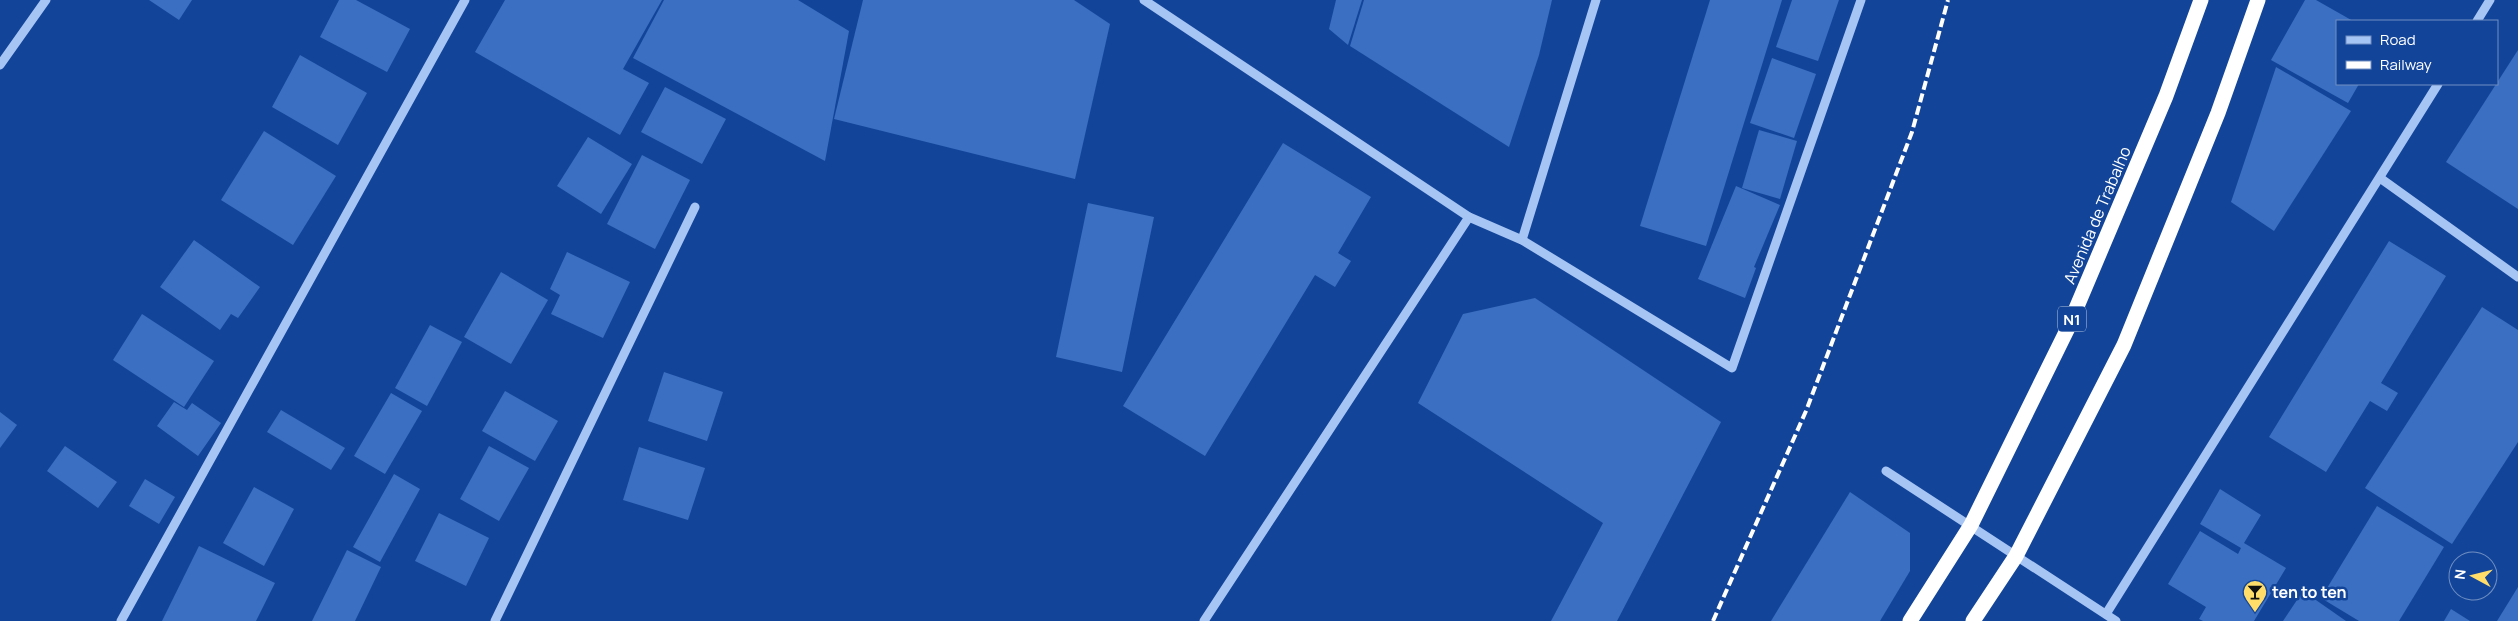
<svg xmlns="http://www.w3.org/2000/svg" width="2518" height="621" viewBox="0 0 2518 621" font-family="Manrope,sans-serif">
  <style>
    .building { fill: #3b6fc1 }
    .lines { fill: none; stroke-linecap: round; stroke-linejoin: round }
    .minor { stroke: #a6c4f4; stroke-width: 9 }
    .highway { stroke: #fff; stroke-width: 15 }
    .rail { stroke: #fff; stroke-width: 4; stroke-dasharray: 9 4; stroke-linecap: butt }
    .labels { text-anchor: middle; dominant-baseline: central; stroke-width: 5; stroke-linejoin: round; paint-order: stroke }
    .shield { fill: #12459a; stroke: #b8c7e1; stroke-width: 1 }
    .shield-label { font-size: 15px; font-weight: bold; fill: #fff }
    .street-label { font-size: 16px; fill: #fff; stroke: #12459a }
    .poi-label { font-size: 16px; font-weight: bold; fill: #fff; stroke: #12459a; text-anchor: start }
  </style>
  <rect width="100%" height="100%" fill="#12459a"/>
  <g class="building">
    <path d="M149 0H192L179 20Z"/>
    <path d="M339 0H356L410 29 387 72 320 37Z"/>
    <path d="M505 0H662L623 69 649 83 620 135 475 52Z"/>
    <path d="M664 0H798L849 31 825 161 633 58Z"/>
    <path d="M863 0H1074L1110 24 1075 179 834 119Z"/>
    <path d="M1336 0H1362L1348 45 1329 29Z"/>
    <path d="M1364 0H1552L1539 55 1509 147 1350 46Z"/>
    <path d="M1710 0H1782L1706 246 1640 226Z"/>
    <path d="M1792 0H1839L1818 61 1776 47Z"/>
    <path d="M2305 0H2316L2353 21H2337V84H2359L2348 103 2271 60Z"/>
    <path d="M2518 50V209L2446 162Z"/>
    <path d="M300 55 367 93 338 145 272 107Z"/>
    <path d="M1772 58 1816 74 1794 138 1750 123Z"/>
    <path d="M2276 67 2351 111 2274 231 2231 202Z"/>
    <path d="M665 87 726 119 702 164 641 132Z"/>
    <path d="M1759 130 1797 141 1780 199 1742 188Z"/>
    <path d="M264 131 336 176 293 245 221 200Z"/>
    <path d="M588 137 632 164 601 214 557 186Z"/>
    <path d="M1283 143 1371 197 1338 253 1351 261 1335 287 1315 275 1205 456 1123 406Z"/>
    <path d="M642 155 690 180 655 249 607 224Z"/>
    <path d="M1736 186 1780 205 1754 267 1756 268 1745 298 1698 279Z"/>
    <path d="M1088 203 1154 217 1122 372 1056 357Z"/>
    <path d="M194 240 260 287 238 318 231 314 220 330 160 287Z"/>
    <path d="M2389 241 2446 276 2381 383 2398 393 2387 411 2370 401 2326 472 2269 437Z"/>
    <path d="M567 252 630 282 603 338 551 314 560 295 550 289Z"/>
    <path d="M501 272 548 300 511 364 464 337Z"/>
    <path d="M1535 298 1721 422 1617 621H1551L1603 523 1418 403 1463 314Z"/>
    <path d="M2482 307 2518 330V442L2452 544 2365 488Z"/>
    <path d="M142 314 214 361 184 407 113 360Z"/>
    <path d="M430 325 462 342 427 406 395 388Z"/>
    <path d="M664 372 723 392 707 441 648 421Z"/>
    <path d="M505 391 558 421 535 461 482 431Z"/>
    <path d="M391 393 422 411 385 474 354 456Z"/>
    <path d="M174 402 187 410 192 403 221 423 198 456 157 426Z"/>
    <path d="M281 410 345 448 331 470 267 432Z"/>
    <path d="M0 412 17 425 0 448Z"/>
    <path d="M65 446 117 482 98 508 47 471Z"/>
    <path d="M489 446 529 468 499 521 460 499Z"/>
    <path d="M639 447 705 468 688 520 623 500Z"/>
    <path d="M394 474 420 489 380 562 353 547Z"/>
    <path d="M145 479 175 497 159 524 129 506Z"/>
    <path d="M254 487 294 509 264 566 223 543Z"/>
    <path d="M2220 489 2261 515 2244 543 2286 568 2254 621H2203L2199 619 2206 607 2168 584 2200 531 2238 554 2241 548 2200 524Z"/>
    <path d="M1850 492 1910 533V571L1880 621H1771Z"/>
    <path d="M2377 506 2444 547 2399 621H2359L2321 598Z"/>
    <path d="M439 513 489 538 466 586 415 561Z"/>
    <path d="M199 546 275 583 256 621H162Z"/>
    <path d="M347 550 381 567 355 621H312Z"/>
    <path d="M2518 587V621H2497Z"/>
    <path d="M2303 591 2346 621H2283Z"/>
    <path d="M2451 609 2470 621H2444Z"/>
  </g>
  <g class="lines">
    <g class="minor">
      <path d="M1144 0 1469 217 1522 240 1732 368 1861 0"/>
      <path d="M2477 21 2490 0"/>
      <path d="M0 65 46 0"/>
      <path d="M2380 178 2518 277"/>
      <path d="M1522 240 1596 0"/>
      <path d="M1886 471 2116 621"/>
      <path d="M2106 614 2438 84"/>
      <path d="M121 621 465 0"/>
      <path d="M495 621 695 207"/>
      <path d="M1204 621 1469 217"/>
    </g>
    <g class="highway">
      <path d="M1910 621 1971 525 2067 330 2166 96 2201 0"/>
      <path d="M1973 621 2016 556 2124 345 2218 113 2258 0"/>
    </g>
    <path class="rail" d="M1713 621 1806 411 1912 132 1948 0"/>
  </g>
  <defs>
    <g id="bar-pin" transform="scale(1.25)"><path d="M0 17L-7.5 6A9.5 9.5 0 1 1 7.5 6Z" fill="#ffdd68" stroke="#12459a"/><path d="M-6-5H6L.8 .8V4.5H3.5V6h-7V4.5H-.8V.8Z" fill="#111"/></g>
  </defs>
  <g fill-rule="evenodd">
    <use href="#bar-pin" x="2255" y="592"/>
  </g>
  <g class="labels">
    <rect class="shield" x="2058" y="306.5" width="28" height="25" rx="4"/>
    <g class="shield-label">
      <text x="2072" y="319">N1</text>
    </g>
    <g class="street-label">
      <text transform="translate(2097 215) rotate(-67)">Avenida de Trabalho</text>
    </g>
    <g class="poi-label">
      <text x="2272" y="592">ten to ten</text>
    </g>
  </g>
  <rect x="2336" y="20" width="162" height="65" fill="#12459a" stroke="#718fc2"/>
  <rect x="2346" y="36" width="25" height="8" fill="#a6c4f4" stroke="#718fc2"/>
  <text x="2380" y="45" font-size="15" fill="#ffffff">Road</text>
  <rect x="2346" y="61" width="25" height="8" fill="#ffffff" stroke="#718fc2"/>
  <text x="2380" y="70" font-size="15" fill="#ffffff">Railway</text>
  <g transform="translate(2473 576) rotate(277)"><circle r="24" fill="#12459a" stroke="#718fc2"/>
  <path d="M0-4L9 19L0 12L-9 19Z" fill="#ffdd68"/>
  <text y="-8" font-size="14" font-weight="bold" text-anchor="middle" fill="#ffffff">N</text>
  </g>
</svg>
